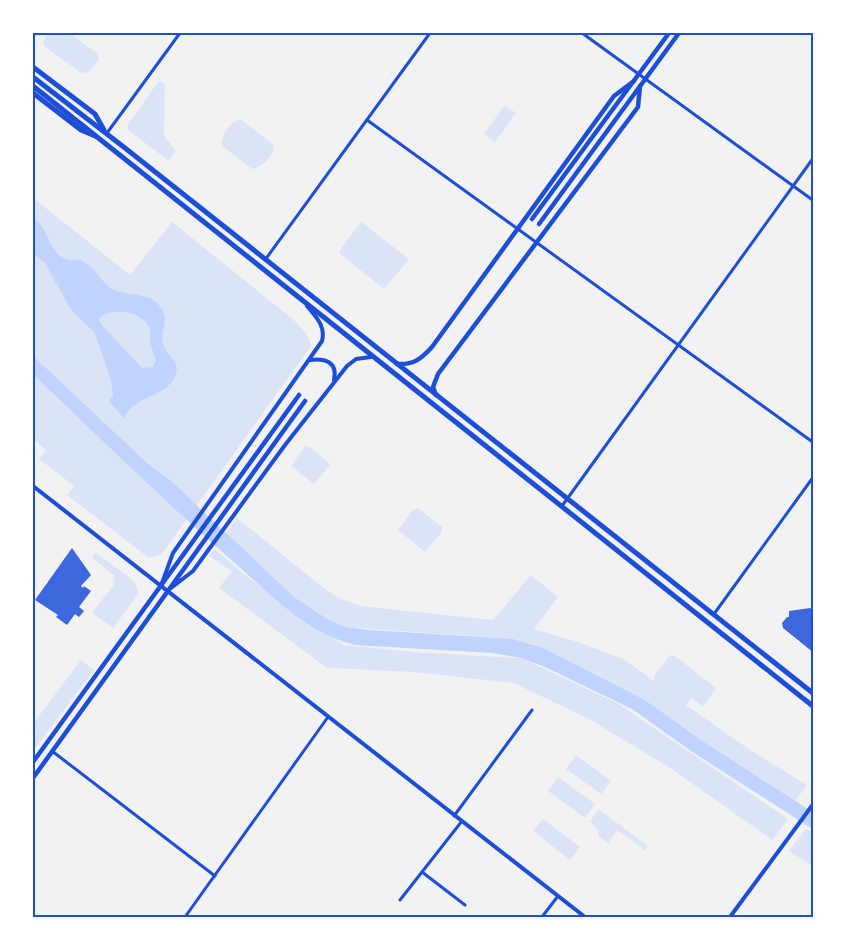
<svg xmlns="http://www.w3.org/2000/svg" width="847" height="950" viewBox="0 0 847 950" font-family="'PT Sans',sans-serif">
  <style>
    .green { fill: #dbe4f7 }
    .water { fill: #bfd3fe; fill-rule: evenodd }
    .building { fill: #3d67dc }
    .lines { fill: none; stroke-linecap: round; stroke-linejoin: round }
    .minor { stroke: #1d4ed8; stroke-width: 3 }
    .tertiary { stroke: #1d4ed8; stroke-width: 4 }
    .secondary { stroke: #1d4ed8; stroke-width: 4.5 }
    .primary { stroke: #1d4ed8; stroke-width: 5 }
    .neatline { fill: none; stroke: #1d4ed8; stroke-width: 2 }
  </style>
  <rect width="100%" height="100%" fill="#f2f2f2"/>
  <g class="green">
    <path d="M49 33H69L97 53 99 59 88 73 80 72 44 46 43 42Z"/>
    <path d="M161 81 165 85 164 136 176 151 169 161 128 130 127 126 158 82Z"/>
    <path d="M505 105 516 113 495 142 484 134Z"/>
    <path d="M240 119 274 145C274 155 263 167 252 169L222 146C220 136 230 122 240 119Z"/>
    <path d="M33 198 130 275 172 222 175 224 296 322 308 336 311 346 161 555 149 558 67 495 74 486 39 459 46 450 33 439Z"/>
    <path d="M361 222 409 259 385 288H383L340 254V250Z"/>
    <path d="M305 446 310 447 329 463 330 465 314 484 291 466Z"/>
    <path d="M418 508 442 527V532L425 552 398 530 413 510Z"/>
    <path d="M237 518 325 589 339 598 360 606 493 620 531 575 558 597 534 629 578 642 623 659 654 681V676L670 655 675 656 716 688 703 707 692 698 686 705 750 750 807 785 795 801 701 740 645 700 531 644 513 639 345 627 329 620 294 597 226 534Z"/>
    <path d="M215 549 242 573 343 645 415 652 521 658 617 703 788 819 772 840 672 769 589 719 514 683 414 672 327 668 219 588 232 571 209 556Z"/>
    <path d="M95 552 134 581 139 593 113 628 92 613 115 583 113 579 115 576 92 558Z"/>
    <path d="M81 660 94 670 33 751V724Z"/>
    <path d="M576 755 611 781 601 794 566 769Z"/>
    <path d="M558 777 595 804 585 818 548 791Z"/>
    <path d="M598 809 648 846 645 850 617 830 608 843 598 836 599 830 590 822Z"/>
    <path d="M543 819 580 847 570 860 533 831Z"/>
    <path d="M806 829 814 833V867L789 851Z"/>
  </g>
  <g class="water">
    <path d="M33 218C48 228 47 244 59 255 67 263 75 257 84 262 97 268 101 284 114 290 131 297 153 291 163 311 169 324 158 334 164 347 168 357 180 361 176 374 170 394 141 396 129 410 127 412 126 415 124 418L109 401 113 396 111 380 95 333 71 310 45 263 33 253ZM123 312 135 314 146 322 150 329V343L156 360 153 367 142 368 100 323 99 318C105 312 114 312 123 312Z"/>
    <path d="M33 356 148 464 171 481 275 579 294 597 329 620 345 627 370 630 513 639 543 648 645 700 701 740 814 813V830L691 751 632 709 545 667 521 658 492 653 355 645C308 634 271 595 236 564 166 503 100 438 33 374Z"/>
  </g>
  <g class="building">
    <path d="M72 548 91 575 81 586 83 588 84 586 91 591 79 607 84 611 79 617 75 614 67 625 56 617 58 615 35 600Z"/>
    <path d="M810 608 814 611V653L783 628 782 623 787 617H789V611Z"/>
  </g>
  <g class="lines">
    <g class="minor">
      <path d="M582 33 814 201"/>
      <path d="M367 120 814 443"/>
      <path d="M107 133 180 33"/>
      <path d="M265 260 430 33"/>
      <path d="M562 506 814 157"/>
      <path d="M714 614 814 476"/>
      <path d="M52 751 215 876"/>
      <path d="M454 816 532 710"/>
      <path d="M422 872 465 905"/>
      <path d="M400 900 462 821"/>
      <path d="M185 917 328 717"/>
      <path d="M542 917 558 896"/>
    </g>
    <g class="tertiary">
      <path d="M310 360C325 358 338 362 334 380"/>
      <path d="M33 486 585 917"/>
      <path d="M162 583 173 553 322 341C326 326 316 317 307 306"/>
      <path d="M171 588 193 571 285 445 347 366 356 359 371 357"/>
      <path d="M730 917 814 803"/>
    </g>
    <g class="secondary">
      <path d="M532 219 669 33"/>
      <path d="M539 224 679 33"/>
      <path d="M397 364C414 365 421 359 432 347L614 96 634 81"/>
      <path d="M436 395 433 387 438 374 638 107 640 86"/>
      <path d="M33 762 299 395"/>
      <path d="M33 778 305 401"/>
    </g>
    <g class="primary">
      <path d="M33 67 95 114 104 130"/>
      <path d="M33 77 125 148 814 694"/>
      <path d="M33 86 814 707"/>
      <path d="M33 93 81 130 95 136"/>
    </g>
  </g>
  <rect width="847" height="950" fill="none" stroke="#ffffff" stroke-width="69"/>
  <rect x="34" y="34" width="778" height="882" class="neatline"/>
</svg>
